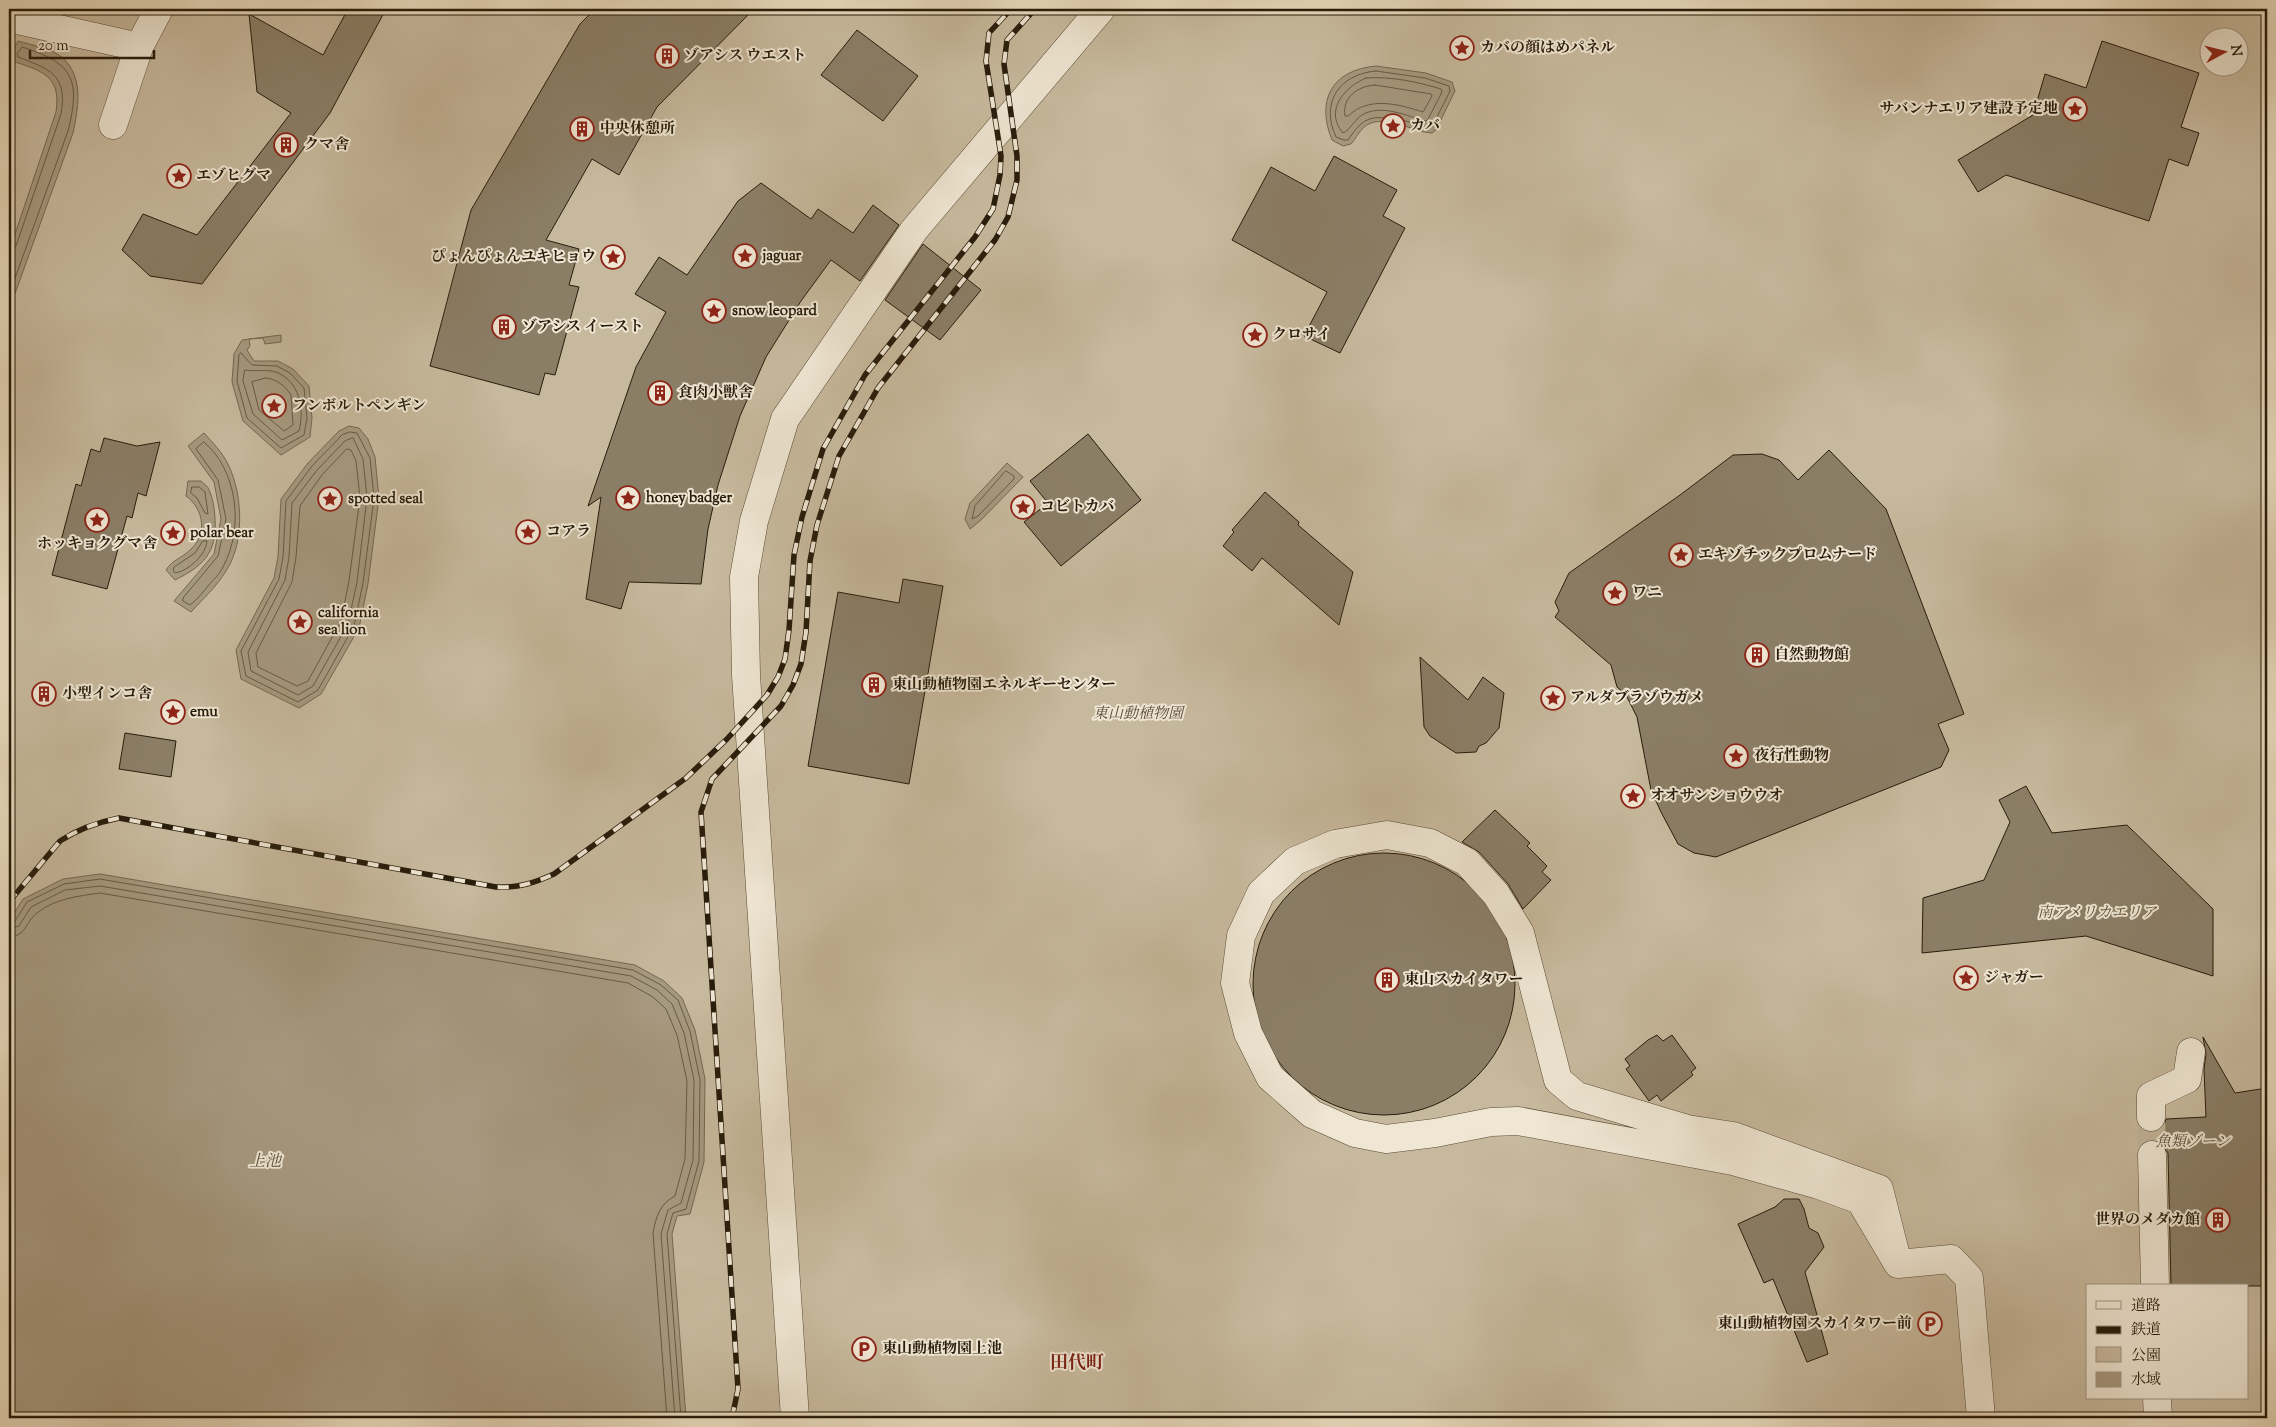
<svg xmlns="http://www.w3.org/2000/svg" width="2276" height="1427" viewBox="0 0 2276 1427" font-family="'Sorts Mill Goudy','Noto Serif JP',serif">
  <style>
    .green { fill: #c7b99d; stroke: #786a54; fill-rule: evenodd }
    .water { fill: #a6997f; stroke: #746751 }
    .lines { fill: none; stroke-linecap: round; stroke-linejoin: round }
    .shore { stroke: #675a45; stroke-width: 1 }
    .building { fill: #8b7e67; stroke: #281c0b }
    .minor-tunnel { stroke: #c1b398; stroke-width: 28; stroke-dasharray: 28 14; stroke-linecap: butt }
    .minor-casing { stroke: #584b37; stroke-width: 29 }
    .minor { stroke: #efe6d3; stroke-width: 28 }
    .rail-casing { stroke: #281c0b; stroke-width: 5.5 }
    .rail { stroke: #efe6d3; stroke-width: 4; stroke-dasharray: 11; stroke-linecap: butt }
    .labels { text-anchor: middle; dominant-baseline: central; stroke-width: 4; stroke-linejoin: round; paint-order: stroke }
    .poi-label { font-size: 15px; font-weight: bold; fill: #281c0b; stroke: #efe6d3; text-anchor: start }
    .park-label { font-size: 15px; font-style: italic; fill: #584b37; stroke: #efe6d3 }
    .water-label { font-size: 16px; font-style: italic; fill: #5a4e39; stroke: #efe6d3 }
    .quarter-label { font-size: 18px; font-weight: bold; fill: #7a1f14; stroke: #efe6d3 }
  </style>
  <rect width="100%" height="100%" fill="#e7d9bb"/>
  <filter id="stains"><feTurbulence type="fractalNoise" baseFrequency=".004" numOctaves="4"/><feColorMatrix values="0 0 0 0 .2 0 0 0 0 .09 0 0 0 0 .02 0 0 0 .5 -.17"/></filter>
  <radialGradient id="worn" r=".72"><stop offset=".6" stop-color="#630" stop-opacity="0"/><stop offset="1" stop-color="#630" stop-opacity=".3"/></radialGradient>
  <path class="green" d="M9 9H2267V1418H9ZM2208 38H2238V68H2208ZM2087 1286H2247V1398H2087Z"/>
  <g class="water">
    <path d="M18 41C32 45 53 49 64 59 84 79 78 109 73 133L9 310V252L56 112C62 74 39 70 9 60Z"/>
    <path d="M1376 66 1426 73 1452 82 1455 91 1436 130 1432 133C1412 132 1381 111 1363 128 1358 133 1355 140 1351 144L1343 146 1332 140C1316 101 1331 70 1376 66Z"/>
    <path d="M281 335V342L265 344 263 338 249 339 250 346 247 350 254 361H278L293 369 309 386 312 418 310 437 281 455 243 421 232 382 234 354 242 340Z"/>
    <path d="M349 426 359 428 368 439 375 457 379 498 368 584 359 628 321 694 299 708 241 679 236 650 274 578 278 557 281 499 308 463 339 431Z"/>
    <path d="M204 433C211 441 219 449 224 457 243 487 246 541 226 571 217 586 203 599 191 612L174 601 214 554 221 519 214 482 188 446Z"/>
    <path d="M1007 463 1023 477 981 520 970 529 965 519 970 503Z"/>
    <path d="M188 481H201C204 484 208 486 209 490 216 504 218 537 210 551 203 565 189 573 175 580L166 570C172 560 182 558 190 550 208 535 204 509 186 496Z"/>
    <path d="M100 874 635 965 664 981 682 998 695 1030 705 1079 704 1162 690 1214 677 1216 672 1234 686 1418H9V921L23 899 63 879Z"/>
  </g>
  <g class="lines">
    <g class="shore">
      <path d="M1376 71 1425 78 1449 86 1450 91 1432 127C1425 129 1420 125 1413 123 1407 121 1400 120 1394 119 1369 115 1362 119 1348 140H1344L1336 137C1320 103 1339 74 1376 71Z"/>
      <path d="M1366 78C1390 76 1418 82 1441 89L1442 92 1427 121C1408 117 1382 103 1362 115 1355 119 1350 130 1343 133 1324 111 1344 87 1366 78Z"/>
      <path d="M1375 85 1431 94 1432 96 1423 112C1398 104 1369 96 1348 116H1345C1342 97 1358 86 1375 85Z"/>
      <path d="M9 250 16 246 61 114C68 74 49 69 18 57L17 54 22 47C73 63 81 79 68 131L9 295"/>
      <path d="M241 353 252 365 277 366 290 373 304 388 307 418 304 435 281 448 247 418 237 381 239 355Z"/>
      <path d="M245 370C254 372 267 369 276 372 299 381 305 408 299 431L282 440 253 414 243 381Z"/>
      <path d="M266 378C277 379 285 386 291 395L293 425 284 431 259 410 252 382Z"/>
      <path d="M350 432 357 433 370 458 374 498 363 583 354 626 318 690 298 702 246 676 241 651 279 579 283 557 286 501 312 466 342 435Z"/>
      <path d="M353 438 363 459 367 498 357 582 348 624 313 686 298 695 251 671 248 652 285 580 289 557 292 503 317 470 345 441Z"/>
      <path d="M204 442C238 471 244 528 223 567 220 574 213 580 208 586 203 592 197 600 190 605L183 601V598L218 556 226 519 218 480 196 449Z"/>
      <path d="M347 449 351 450 356 461 360 498 349 581 341 621 308 681 297 686 258 667 256 653 292 582 296 557 300 506 322 475Z"/>
      <path d="M1006 471 1014 476V479L978 516 972 519 975 506Z"/>
      <path d="M192 487H199L205 492 208 514 205 513 197 498 191 493Z"/>
      <path d="M203 541H207C206 555 188 571 175 573L173 570 174 567 195 553Z"/>
      <path d="M9 923 15 921 27 902 64 884 100 879 633 970 661 985 678 1000 690 1031 700 1080 699 1161 686 1209 673 1213 667 1234 681 1418"/>
      <path d="M9 929 19 926 31 907 65 890 100 886 631 976 657 990 672 1004 684 1033 694 1080 693 1160 681 1203 668 1210 661 1234 675 1418"/>
      <path d="M9 937C27 936 25 922 37 913 54 899 78 896 100 893L628 983 653 997 666 1009 677 1035 687 1081 685 1159 675 1196C660 1204 656 1216 653 1233L667 1418"/>
    </g>
  </g>
  <g class="building">
    <path d="M348 9H386L330 113 202 284 150 276 122 250 143 214 197 235 291 113 257 92 249 14 323 55Z"/>
    <path d="M595 9H754L657 107 619 175 592 159 546 240 579 249 569 285 579 287 555 375 545 373 539 395 430 366 471 210 580 24Z"/>
    <path d="M857 30 918 76 883 121 821 75Z"/>
    <path d="M2102 41 2199 73 2181 127 2199 133 2188 166 2169 159 2149 221 2006 175 1978 192 1958 160 2033 115 2045 74 2086 88Z"/>
    <path d="M1334 156 1397 190 1383 216 1405 228 1340 353 1304 336 1327 292 1232 240 1271 167 1315 191Z"/>
    <path d="M761 183 811 219 818 209 853 233 873 205 899 225 860 281 831 260 801 301 766 357 740 416 718 485 708 529 701 584 629 582 621 609 586 599 601 497 588 506 636 367 666 312 635 294 659 257 687 275 738 201Z"/>
    <path d="M923 244 981 290 940 340 885 300Z"/>
    <path d="M1088 434 1141 500 1061 566 1024 522 1048 503 1030 481Z"/>
    <path d="M104 438 137 446 160 442 146 496 138 493 132 518 127 516 107 589 52 575 76 484 81 486 91 449 100 452Z"/>
    <path d="M1829 450 1886 509 1964 714 1938 724 1949 750 1941 767 1716 857 1694 853 1678 844 1661 812 1651 790 1637 717 1626 695 1617 687 1611 665 1555 617 1559 611 1555 602 1569 573 1680 495 1733 455 1762 454 1779 460 1798 480Z"/>
    <path d="M1265 492 1299 522 1298 525 1353 572 1339 625 1262 558 1252 571 1223 546 1234 532 1232 530Z"/>
    <path d="M903 579 943 586 909 784 808 766 838 592 899 603Z"/>
    <path d="M1420 657 1468 700 1483 677 1504 693 1499 728 1486 743 1479 746 1476 752 1456 753 1430 736 1424 727Z"/>
    <path d="M125 733 176 741 171 777 119 769Z"/>
    <path d="M2026 786 2052 833 2127 825 2213 909V976L2086 936 1922 953 1923 898 1984 880 2010 822 1999 800Z"/>
    <path d="M1495 810 1530 843 1527 846 1547 866 1542 872 1551 880 1523 909 1508 884 1479 852 1462 842Z"/>
    <circle cx="1384" cy="984" r="131"/>
    <path d="M1657 1035 1663 1041 1672 1035 1696 1068 1691 1072 1693 1075 1661 1101 1657 1095 1649 1101 1626 1069 1630 1066 1625 1059 1648 1040Z"/>
    <path d="M2203 1037 2235 1093 2267 1088V1286H2171L2168 1153 2159 1141 2151 1139 2145 1141 2144 1131 2151 1133 2158 1131 2164 1125 2166 1119 2206 1117 2204 1069 2206 1054Z"/>
    <path d="M1784 1199H1799L1804 1209 1809 1228 1818 1233 1824 1247 1805 1272 1828 1354 1807 1362 1773 1279 1764 1283 1738 1224 1775 1207Z"/>
  </g>
  <g class="lines">
    <path class="minor-tunnel" d="M2151 1117 2152 1155"/>
    <g class="minor-casing">
      <g id="minor">
        <path d="M9 18 139 47"/>
        <path d="M113 125 139 47 159 9"/>
        <path d="M2151 1117V1096L2187 1079 2191 1052"/>
        <path d="M2152 1155 2155 1286"/>
        <path d="M1898 1264 1860 1200 1819 1185 1733 1161 1518 1121 1491 1122 1435 1133 1386 1139 1355 1133 1312 1114 1270 1077 1248 1033 1235 983 1241 936 1261 893 1295 861 1335 844 1387 835 1430 843 1467 862 1496 894 1520 933 1558 1080 1577 1096 1687 1129 1733 1136 1879 1189 1898 1264 1951 1259 1969 1278 1981 1418"/>
        <path d="M2157 1398 2158 1418"/>
        <path d="M795 1418 746 675 744 577 754 521 785 419 914 230 1101 9"/>
      </g>
    </g>
    <use href="#minor" class="minor"/>
    <g class="rail-casing">
      <g id="rail">
        <path d="M9 902 60 841C78 829 99 822 119 818L496 887C519 888 534 883 554 874L686 778 727 739 767 695 778 677 785 659 789 630 794 555 802 517 823 449 865 375 975 237 993 209 1000 175 1001 156 986 61 989 33 1011 9"/>
        <path d="M732 1418 738 1389 701 812 712 779 781 706 793 685 801 664 806 632 810 561 817 525 839 456 878 388 995 240 1008 217 1017 180V156L1004 64 1007 40 1035 9"/>
      </g>
    </g>
    <use href="#rail" class="rail"/>
  </g>
  <defs>
    <g id="sight-ring" transform="scale(1.25)"><circle r="9.5" fill="#efe6d3" stroke="#8f2418" stroke-width="1.5"/><path d="M0-6L1.8-2.2L6-1.7L2.9 1.2L3.7 5.4L0 3.3L-3.7 5.4L-2.9 1.2L-6-1.7L-1.8-2.2Z" fill="#8f2418"/></g>
    <g id="building-ring" transform="scale(1.25)"><circle r="9.5" fill="#efe6d3" stroke="#8f2418" stroke-width="1.5"/><path d="M-4-6H4V6H1V3H-1V6H-4ZM-2.5-4.3h1.7v1.8h-1.7ZM.8-4.3h1.7v1.8H.8ZM-2.5-1h1.7V.8h-1.7ZM.8-1h1.7V.8H.8Z" fill="#8f2418"/></g>
    <g id="parking-ring" transform="scale(1.25)"><circle r="9.5" fill="#efe6d3" stroke="#8f2418" stroke-width="1.5"/><path d="M-3.5-5.5H1a3.5 3.5 0 0 1 0 7H-1V5.5H-3.5ZM-1-3.4V-.6H.8a1.4 1.4 0 0 0 0-2.8Z" fill="#8f2418"/></g>
  </defs>
  <g fill-rule="evenodd">
    <use href="#sight-ring" x="1462" y="48"/>
    <use href="#building-ring" x="667" y="56"/>
    <use href="#sight-ring" x="2075" y="109"/>
    <use href="#sight-ring" x="1393" y="126"/>
    <use href="#building-ring" x="582" y="129"/>
    <use href="#building-ring" x="286" y="145"/>
    <use href="#sight-ring" x="179" y="176"/>
    <use href="#sight-ring" x="745" y="256"/>
    <use href="#sight-ring" x="613" y="257"/>
    <use href="#sight-ring" x="714" y="311"/>
    <use href="#building-ring" x="504" y="327"/>
    <use href="#sight-ring" x="1255" y="335"/>
    <use href="#building-ring" x="660" y="393"/>
    <use href="#sight-ring" x="274" y="406"/>
    <use href="#sight-ring" x="628" y="498"/>
    <use href="#sight-ring" x="330" y="499"/>
    <use href="#sight-ring" x="1023" y="507"/>
    <use href="#sight-ring" x="97" y="520"/>
    <use href="#sight-ring" x="528" y="532"/>
    <use href="#sight-ring" x="173" y="533"/>
    <use href="#sight-ring" x="1681" y="555"/>
    <use href="#sight-ring" x="1615" y="593"/>
    <use href="#sight-ring" x="300" y="622"/>
    <use href="#building-ring" x="1757" y="655"/>
    <use href="#building-ring" x="874" y="685"/>
    <use href="#building-ring" x="44" y="694"/>
    <use href="#sight-ring" x="1553" y="698"/>
    <use href="#sight-ring" x="173" y="712"/>
    <use href="#sight-ring" x="1736" y="756"/>
    <use href="#sight-ring" x="1633" y="796"/>
    <use href="#sight-ring" x="1966" y="978"/>
    <use href="#building-ring" x="1387" y="980"/>
    <use href="#building-ring" x="2218" y="1220"/>
    <use href="#parking-ring" x="1930" y="1324"/>
    <use href="#parking-ring" x="864" y="1349"/>
  </g>
  <g class="labels">
    <g class="poi-label">
      <text x="1480" y="48">カバの顔はめパネル</text>
      <text x="684" y="56">ゾアシス ウエスト</text>
      <text x="2058" y="109" text-anchor="end">サバンナエリア建設予定地</text>
      <text x="1410" y="126">カバ</text>
      <text x="600" y="129">中央休憩所</text>
      <text x="304" y="145">クマ舎</text>
      <text x="196" y="176">エゾヒグマ</text>
      <text x="762" y="256">jaguar</text>
      <text x="596" y="257" text-anchor="end">ぴょんぴょんユキヒョウ</text>
      <text x="732" y="311">snow leopard</text>
      <text x="522" y="327">ゾアシス イースト</text>
      <text x="1272" y="335">クロサイ</text>
      <text x="678" y="393">食肉小獣舎</text>
      <text x="292" y="406">フンボルトペンギン</text>
      <text x="646" y="498">honey badger</text>
      <text x="348" y="499">spotted seal</text>
      <text x="1040" y="507">コビトカバ</text>
      <text x="546" y="532">コアラ</text>
      <text x="190" y="533">polar bear</text>
      <text x="97" y="544" text-anchor="middle">ホッキョクグマ舎</text>
      <text x="1698" y="555">エキゾチックプロムナード</text>
      <text x="1632" y="593">ワニ</text>
      <text x="318" y="613">california<tspan x="318" dy="17">sea lion</tspan></text>
      <text x="1774" y="655">自然動物館</text>
      <text x="892" y="685">東山動植物園エネルギーセンター</text>
      <text x="62" y="694">小型インコ舎</text>
      <text x="1570" y="698">アルダブラゾウガメ</text>
      <text x="190" y="712">emu</text>
      <text x="1754" y="756">夜行性動物</text>
      <text x="1650" y="796">オオサンショウウオ</text>
      <text x="1984" y="978">ジャガー</text>
      <text x="1404" y="980">東山スカイタワー</text>
      <text x="2200" y="1220" text-anchor="end">世界のメダカ館</text>
      <text x="1912" y="1324" text-anchor="end">東山動植物園スカイタワー前</text>
      <text x="882" y="1349">東山動植物園上池</text>
    </g>
    <g class="park-label">
      <text x="1138" y="714">東山動植物園</text>
      <text x="2097" y="913">南アメリカエリア</text>
      <text x="2193" y="1142">魚類ゾーン</text>
    </g>
    <g class="water-label">
      <text x="265" y="1162">上池</text>
    </g>
    <g class="quarter-label">
      <text x="1077" y="1364">田代町</text>
    </g>
  </g>
  <rect width="2276" height="1427" fill="none" stroke="#e7d9bb" stroke-width="30"/>
  <rect x="10" y="10" width="2256" height="1407" fill="none" stroke="#281c0b" stroke-width="2.5"/>
  <rect x="15" y="15" width="2246" height="1397" fill="none" stroke="#281c0b"/>
  <rect x="2086" y="1284" width="162" height="115" fill="#efe6d3" stroke="#9f9583"/>
  <rect x="2096" y="1301" width="25" height="8" fill="#efe6d3" stroke="#9f9583"/>
  <text x="2131" y="1310" font-size="15" fill="#281c0b">道路</text>
  <rect x="2096" y="1326" width="25" height="8" fill="#281c0b" stroke="#9f9583"/>
  <text x="2131" y="1334" font-size="15" fill="#281c0b">鉄道</text>
  <rect x="2096" y="1347" width="25" height="15" fill="#c7b99d" stroke="#9f9583"/>
  <text x="2131" y="1360" font-size="15" fill="#281c0b">公園</text>
  <rect x="2096" y="1372" width="25" height="15" fill="#a6997f" stroke="#9f9583"/>
  <text x="2131" y="1384" font-size="15" fill="#281c0b">水域</text>
  <g transform="translate(2224 52) rotate(83)"><circle r="24" fill="#efe6d3" stroke="#9f9583"/>
  <path d="M0-4L9 19L0 12L-9 19Z" fill="#8f2418"/>
  <text y="-8" font-size="14" font-weight="bold" text-anchor="middle" fill="#281c0b">N</text>
  </g>
  <path d="M30 50v8h124v-8" fill="none" stroke="#281c0b" stroke-width="2.5"/>
  <text x="38" y="50" font-size="15" fill="#281c0b" stroke="#efe6d3" stroke-width="4" paint-order="stroke">20 m</text>
  <rect width="100%" height="100%" filter="url(#stains)"/>
  <rect width="100%" height="100%" fill="url(#worn)"/>
</svg>
